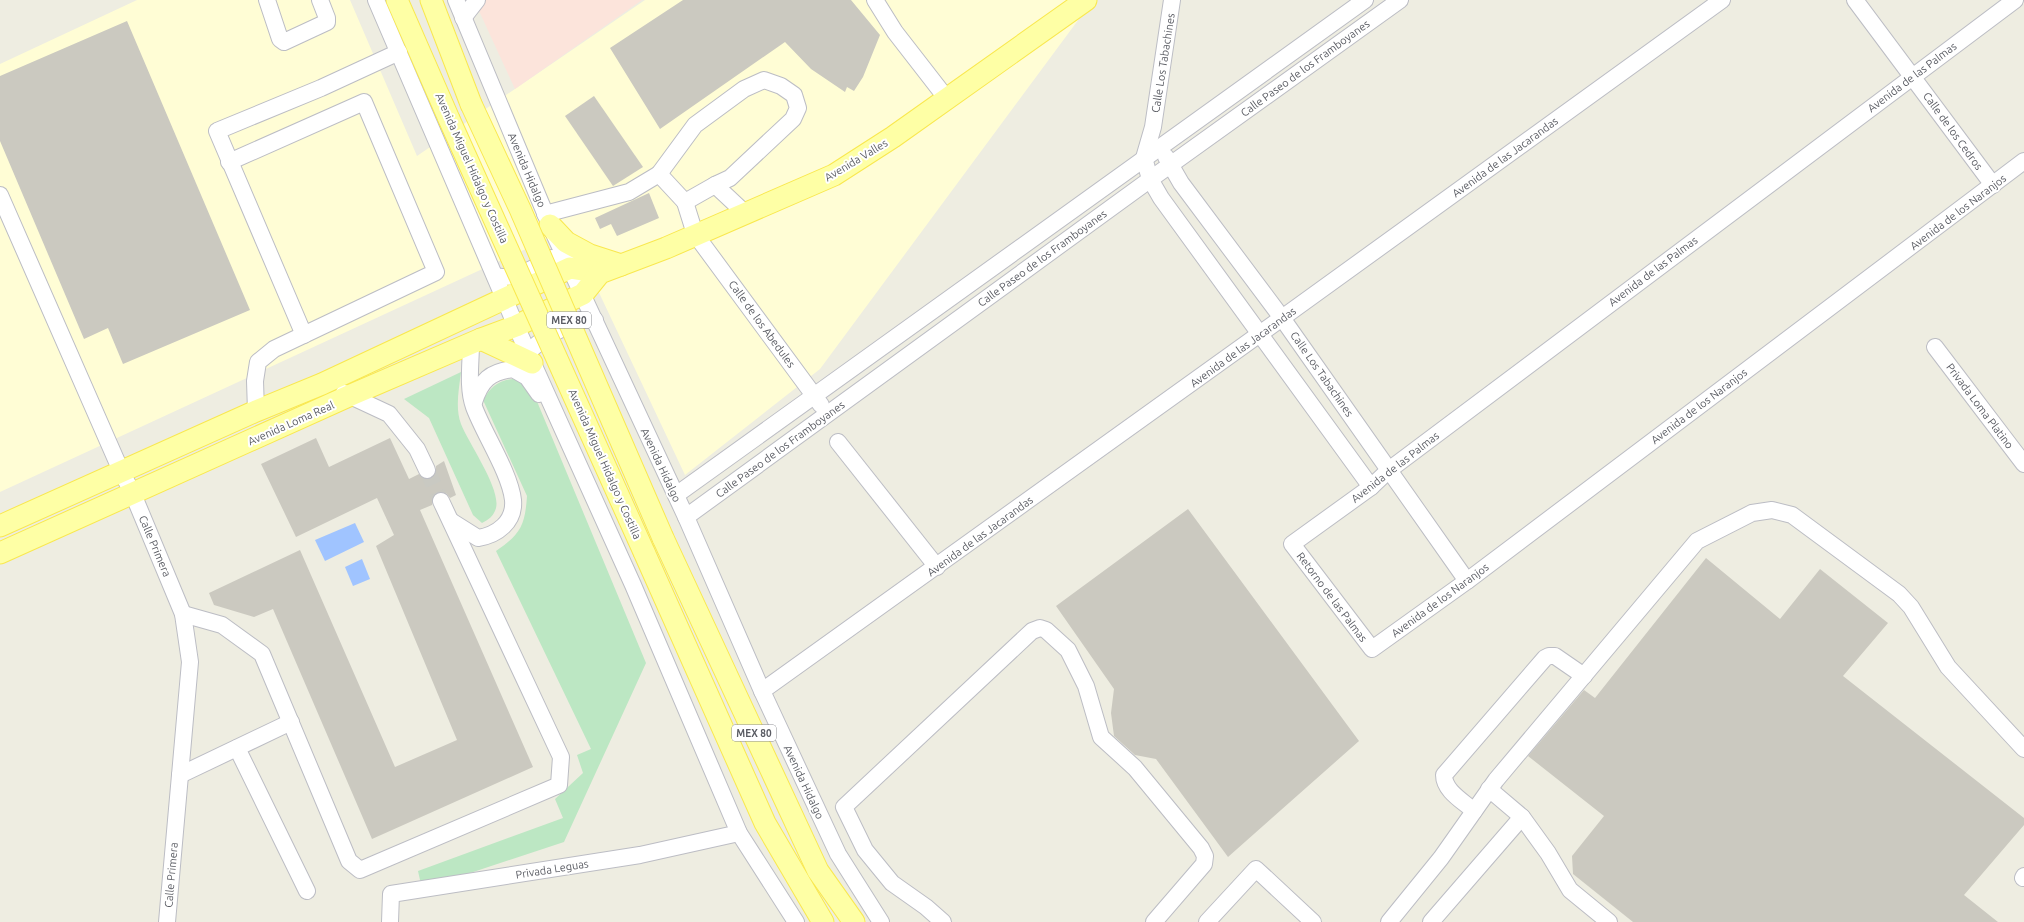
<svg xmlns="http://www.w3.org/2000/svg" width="2024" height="922" viewBox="0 0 2024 922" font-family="Ubuntu,sans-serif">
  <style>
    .commercial { fill: #fffdd5 }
    .medical { fill: #fce4db }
    .green { fill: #bce7c3 }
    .water { fill: #a0c4ff }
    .building { fill: #cbc9c0 }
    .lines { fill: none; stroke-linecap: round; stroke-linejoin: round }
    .minor-tunnel { stroke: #c9c9c2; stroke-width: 16; stroke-dasharray: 16 8; stroke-linecap: butt }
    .minor-casing { stroke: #bcbdc4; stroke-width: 18 }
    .major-casing { stroke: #f9e84f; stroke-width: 23 }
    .minor { stroke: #fff; stroke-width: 16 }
    .major { stroke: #feffa5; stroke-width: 21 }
    .major-bridge-casing { stroke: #f9e84f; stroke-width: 23; stroke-linecap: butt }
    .major-bridge { stroke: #feffa5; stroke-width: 21 }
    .labels { text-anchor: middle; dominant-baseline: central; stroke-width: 4; stroke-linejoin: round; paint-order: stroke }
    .shield { fill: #fff; stroke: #8c8d92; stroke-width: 1 }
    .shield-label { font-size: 10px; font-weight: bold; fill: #5a5c63 }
    .street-label { font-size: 11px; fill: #5a5c63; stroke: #fff }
  </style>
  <rect width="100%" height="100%" fill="#eeede1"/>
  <path class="commercial" d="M137 0H350L417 156 645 0H1093L820 369 685 475 569 229 0 492V64Z"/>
  <path class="medical" d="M474 0H642L515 89Z"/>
  <g class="green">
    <path d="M461 372C459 389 455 408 461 424 469 444 501 489 496 508 494 516 488 520 482 523L473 515 429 418 404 399Z"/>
    <path d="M513 379 531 387 646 663 564 842 422 889 418 871 563 818 555 799 583 773 577 755 591 749 496 551C521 534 525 525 527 496L483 400C490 388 498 380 513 379Z"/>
  </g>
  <g class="water">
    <path d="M355 523 364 542 325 561 315 540Z"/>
    <path d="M362 559 370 579 353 586 345 567Z"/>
  </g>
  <g class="building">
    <path d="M683 0H851L880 35 863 77 854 91 847 87 845 92 811 69 785 42 660 129 610 48Z"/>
    <path d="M127 21 250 310 123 364 108 328 84 339 0 141V76Z"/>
    <path d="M594 96 643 167 613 186 565 116Z"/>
    <path d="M649 193 659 218 617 236 611 224 600 229 595 218Z"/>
    <path d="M316 438 329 467 390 438 409 479 419 474 426 479 431 478 436 471V466L444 461 456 495 450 498 446 493 437 492 433 496 432 505 420 510 533 767 372 839 273 609 254 617 214 605 209 593 300 550 395 767 457 740 376 546 394 535 377 498 296 537 261 464Z"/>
    <path d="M1188 509 1359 741 1228 857 1156 759 1135 755 1114 736 1111 713 1114 689 1056 606Z"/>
    <path d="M1706 558 1780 619 1820 569 1888 623 1843 676 2024 818V825L1964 895 1998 922H1633L1573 874 1572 856 1604 816 1528 756 1584 690 1595 698Z"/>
  </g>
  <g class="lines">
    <path class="minor-tunnel" d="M427 470 441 501"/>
    <g class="minor-casing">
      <g id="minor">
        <path d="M267 0 280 39 284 42 327 22V18L320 0"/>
        <path d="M376 0 516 326 633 585 739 833 796 922"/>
        <path d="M456 0 550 225 686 517 762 691 838 854 881 922"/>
        <path d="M875 0 895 32 947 99"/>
        <path d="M1172 0 1153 127 1144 158 1150 179 1161 198 1371 487"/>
        <path d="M1855 0 1993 185"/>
        <path d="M2015 0 1389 470 1371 487 1292 544 1372 649 1467 581 2024 161"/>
        <path d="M463 18 477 0"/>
        <path d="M1166 157 1181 183 1282 318 1467 581"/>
        <path d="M229 162 364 102 436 272 274 349 258 362 255 381 256 411"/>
        <path d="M659 174 695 125 744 89 764 80 781 86 794 95 798 108 793 119 730 178 715 185"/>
        <path d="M0 195 121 471 133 494 183 614 190 662 167 922"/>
        <path d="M685 202 695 234 821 405"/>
        <path d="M545 214 629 192 659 174 685 202 715 185 746 214"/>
        <path d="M495 276C515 281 535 267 552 258"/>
        <path d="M304 335 217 131 321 88 399 52"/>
        <path d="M1935 347 2024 464"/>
        <path d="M528 353C540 339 564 326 582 320 586 319 591 320 595 320"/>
        <path d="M344 393 389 414 417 449 427 470"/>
        <path d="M474 402C481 380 490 372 513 369L527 377 539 394"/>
        <path d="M838 442 937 567"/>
        <path d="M676 495 1365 0"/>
        <path d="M686 517 1159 173 1400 0"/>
        <path d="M451 521 478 538C497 535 515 522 513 500 510 473 484 434 474 407 467 388 471 363 471 343"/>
        <path d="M183 614 222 625 262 654 349 861 360 870 559 785 561 757 441 501"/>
        <path d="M762 691 1282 318 1722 0"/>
        <path d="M237 748 307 891"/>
        <path d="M180 775 291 722"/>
        <path d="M1489 789 1522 817 1548 853 1570 890 1609 922"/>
        <path d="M1474 811C1463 801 1444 791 1444 775L1545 658 1549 656H1555L1584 676"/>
        <path d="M2023 878 2024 876"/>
        <path d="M390 922 391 894 640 855 739 833"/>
        <path d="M943 922 926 907 892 883 865 850 844 807 1032 631 1040 628 1046 630 1068 650 1086 686 1101 737 1135 768 1201 848 1205 856 1204 864 1154 922"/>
        <path d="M1207 922 1256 869 1313 922"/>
        <path d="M1389 922 1441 858 1496 780 1697 541 1752 513 1772 510 1792 515 1899 594 1911 607 1948 667 2024 749"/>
        <path d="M1431 922 1522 817"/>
      </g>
    </g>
    <g class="major-casing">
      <g id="major">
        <path d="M397 0 449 119"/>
        <path d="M431 0 471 104"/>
        <path d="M550 225 566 242 590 255 621 265"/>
        <path d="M481 339 532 363"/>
        <path d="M0 526 256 411 322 384 570 268 600 273"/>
        <path d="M663 538 818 871 854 922"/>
        <path d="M644 552 765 823 823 922"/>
        <path d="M0 553 351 395 481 339 516 326 583 294 600 273 666 248 834 175 893 137 1086 0"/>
      </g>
    </g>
    <use href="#minor" class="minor"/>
    <use href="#major" class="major"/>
    <g class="major-bridge-casing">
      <g id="major-bridge">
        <path d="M471 104 520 209 663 538"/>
        <path d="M449 119 644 552"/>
      </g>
    </g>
    <use href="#major-bridge" class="major-bridge"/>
  </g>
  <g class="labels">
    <g class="shield">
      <rect x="547" y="312" width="44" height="16" rx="3"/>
      <rect x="732" y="725" width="44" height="16" rx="3"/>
    </g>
    <g class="shield-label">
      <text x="569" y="320">MEX 80</text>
      <text x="754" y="733">MEX 80</text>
    </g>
    <g class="street-label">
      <text transform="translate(1163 63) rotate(-81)">Calle Los Tabachines</text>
      <text transform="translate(1305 68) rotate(-36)">Calle Paseo de los Framboyanes</text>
      <text transform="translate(1912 77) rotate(-37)">Avenida de las Palmas</text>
      <text transform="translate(1953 131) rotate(54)">Calle de los Cedros</text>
      <text transform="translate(1505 157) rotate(-36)">Avenida de las Jacarandas</text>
      <text transform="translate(856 160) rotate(-31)">Avenida Valles</text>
      <text transform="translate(472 168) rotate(66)">Avenida Miguel Hidalgo y Costilla</text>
      <text transform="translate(527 170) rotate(67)">Avenida Hidalgo</text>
      <text transform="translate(1958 212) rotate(-37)">Avenida de los Naranjos</text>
      <text transform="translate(1042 258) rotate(-36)">Calle Paseo de los Framboyanes</text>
      <text transform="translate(1653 271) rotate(-37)">Avenida de las Palmas</text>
      <text transform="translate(762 324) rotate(54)">Calle de los Abedules</text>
      <text transform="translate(1243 347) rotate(-36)">Avenida de las Jacarandas</text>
      <text transform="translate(1322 374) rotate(55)">Calle Los Tabachines</text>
      <text transform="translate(1699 406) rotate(-37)">Avenida de los Naranjos</text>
      <text transform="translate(1980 406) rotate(53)">Privada Loma Platino</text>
      <text transform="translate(291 423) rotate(-24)">Avenida Loma Real</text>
      <text transform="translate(780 449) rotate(-36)">Calle Paseo de los Framboyanes</text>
      <text transform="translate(605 464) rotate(66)">Avenida Miguel Hidalgo y Costilla</text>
      <text transform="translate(661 465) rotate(65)">Avenida Hidalgo</text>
      <text transform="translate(1395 467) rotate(-38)">Avenida de las Palmas</text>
      <text transform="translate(980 536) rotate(-36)">Avenida de las Jacarandas</text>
      <text transform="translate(155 546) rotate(67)">Calle Primera</text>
      <text transform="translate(1332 597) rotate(53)">Retorno de las Palmas</text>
      <text transform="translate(1440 600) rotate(-36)">Avenida de los Naranjos</text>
      <text transform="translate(804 782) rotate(65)">Avenida Hidalgo</text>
      <text transform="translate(552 869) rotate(-9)">Privada Leguas</text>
      <text transform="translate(171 875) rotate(-85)">Calle Primera</text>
    </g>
  </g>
</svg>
